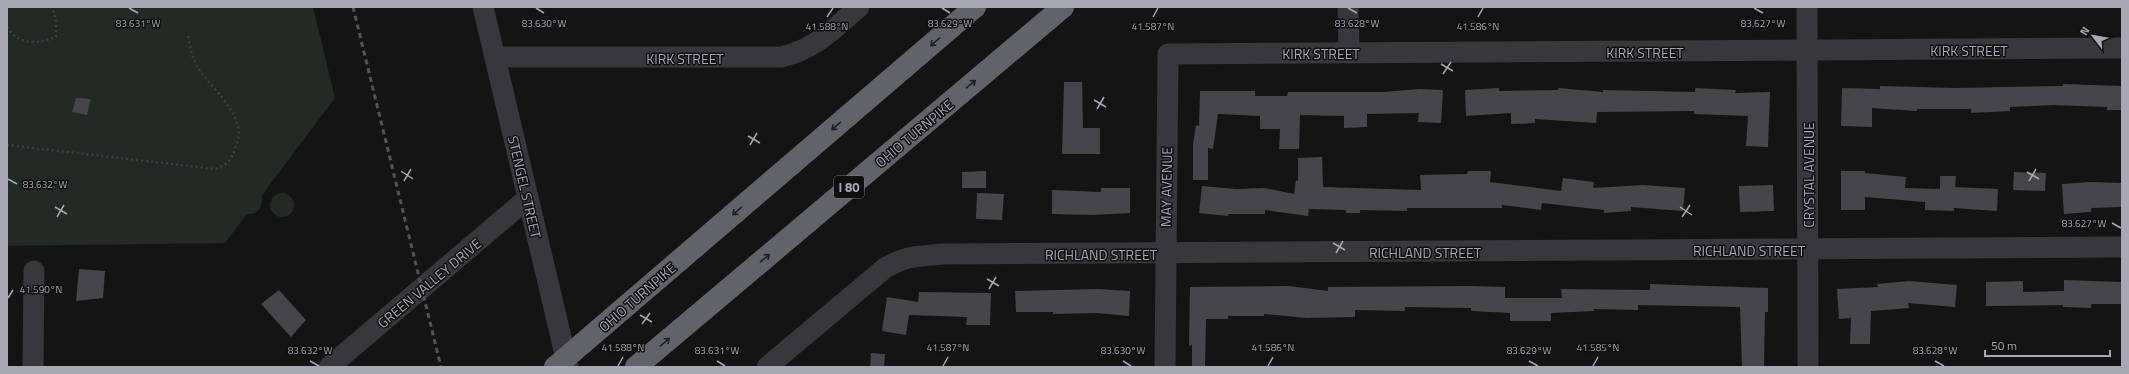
<svg xmlns="http://www.w3.org/2000/svg" width="2129" height="374" viewBox="0 0 2129 374" font-family="'Titillium Web',sans-serif">
  <style>
    .green { fill: #232925 }
    .building { fill: #46464a }
    .lines { fill: none; stroke-linecap: round; stroke-linejoin: round }
    .path { stroke: #3f4045; stroke-width: 2.5; stroke-dasharray: 2 3; stroke-linecap: butt }
    .minor { stroke: #37373c; stroke-width: 21 }
    .highway { stroke: #62626a; stroke-width: 22 }
    .rail { stroke: #525258; stroke-width: 3; stroke-dasharray: 5 4; stroke-linecap: butt }
    .oneway { stroke: #202022 }
    .ticks { fill: none; stroke: #a7a8b4; stroke-width: 1.5 }
    .labels { text-anchor: middle; dominant-baseline: central; stroke-width: 3; stroke-linejoin: round; paint-order: stroke }
    .shield { fill: #0f0f10; stroke: #797a83; stroke-width: 1 }
    .shield-label { font-size: 13px; font-weight: bold; fill: #a7a8b4 }
    .street-label { font-size: 14px; fill: #a7a8b4; stroke: #0f0f10 }
    .ticks-label { font-size: 10px; text-anchor: middle; fill: #a7a8b4; stroke: #0f0f10; stroke-width: 3; stroke-linejoin: round; paint-order: stroke }
  </style>
  <rect width="100%" height="100%" fill="#141415"/>
  <g class="green">
    <path d="M7 7H313L335 98 262 195C263 205 260 215 247 214L225 243 7 246Z"/>
    <circle cx="282" cy="205" r="12"/>
  </g>
  <g class="building">
    <path d="M1064 82H1082L1083 128H1100V154H1062Z"/>
    <path d="M2063 84 2122 86V110H2107V107L2054 105 2010 107V111L1971 113V109H1917V111L1872 108V127L1841 126 1842 88 1880 89V86L1954 88 2063 86Z"/>
    <path d="M1499 88V91L1558 90V88L1603 92V90L1695 92V88L1736 90 1735 93 1770 92 1768 147 1746 146 1748 116 1694 114V111L1597 112 1596 123 1535 119V123L1511 124V113L1466 116 1465 90Z"/>
    <path d="M1420 89 1443 90 1441 123 1418 122 1419 113 1367 114V127L1344 128V116L1300 115 1299 149H1279L1280 129H1260V116L1218 114 1213 149 1208 148V180H1193V145L1196 125 1199 126 1200 91H1255V96H1287L1288 92H1382Z"/>
    <path d="M76 98 91 99 87 115 72 112Z"/>
    <path d="M1322 157 1323 187 1421 190 1420 175 1467 174 1468 171H1491L1490 182 1561 191 1563 178 1594 182 1593 188 1643 185 1685 188 1683 211 1631 207V211L1604 213V210L1542 203 1541 210 1502 205V208H1407V211L1360 210V213H1346V210L1309 209 1308 216 1265 210V214H1228V216L1199 213 1202 186 1237 189 1265 188 1294 194 1296 180 1298 181V158Z"/>
    <path d="M986 171V188H962V172Z"/>
    <path d="M1841 171H1865V173L1906 177 1905 188 1940 189V176H1956L1955 187 1998 189 1997 211 1954 208V211L1925 210V202L1865 197V210H1841Z"/>
    <path d="M2014 172 2046 173 2045 191 2013 190Z"/>
    <path d="M2090 182 2122 183V207L2091 208V212L2064 214 2062 184Z"/>
    <path d="M1773 185 1774 211 1740 212 1739 186Z"/>
    <path d="M1101 188H1130V213L1092 215 1052 214V190L1101 192Z"/>
    <path d="M977 193 1004 194 1002 220 976 219Z"/>
    <path d="M79 269 105 271 103 298 76 301Z"/>
    <path d="M2064 280 2122 282V304H2091V308L2063 307V305L1986 306V282L2023 281V292L2064 291Z"/>
    <path d="M1909 281 1957 285 1955 307 1908 303 1909 308 1871 311 1870 344H1850L1851 318 1839 319 1837 289 1878 287 1877 284Z"/>
    <path d="M1650 284 1768 288V312H1765L1764 367H1742L1740 307 1638 305V310L1594 309V311L1551 313V321H1510V313L1471 311V308L1405 307V311L1355 310V317L1307 318 1264 314V316H1228V319H1206L1205 367H1192V345L1189 346 1190 287 1289 286 1328 291V287L1472 286 1505 287V298H1562L1561 289 1650 290Z"/>
    <path d="M1098 289 1130 291 1129 316 1097 313 1053 314V312H1016L1015 291Z"/>
    <path d="M279 290 306 320 291 337 261 304Z"/>
    <path d="M919 292 991 293 990 325H966L967 317 909 315 906 335 882 331 887 297 918 302Z"/>
    <path d="M871 353 885 354 884 367H870Z"/>
  </g>
  <g class="lines">
    <g class="path">
      <path d="M7 27C19 45 37 45 56 37V24L53 7"/>
      <path d="M7 145 215 169C227 165 232 160 235 148 237 143 239 138 239 133 237 107 211 88 198 68 192 58 190 47 188 35"/>
    </g>
    <g class="minor">
      <path d="M483 7 568 367"/>
      <path d="M1348 7 1349 53"/>
      <path d="M1807 7 1808 367"/>
      <path d="M495 57H781C816 49 833 29 859 7"/>
      <path d="M33 367 34 271"/>
      <path d="M329 367 528 198"/>
      <path d="M767 367 885 268C908 255 919 256 945 254L2122 247"/>
      <path d="M1165 367 1168 54 2122 48"/>
    </g>
    <g class="highway">
      <path d="M555 367 975 7"/>
      <path d="M636 367 1063 7"/>
    </g>
    <path class="rail" d="M353 7 441 367"/>
  </g>
  <defs><path id="oneway-shaft" d="M-6 0H5M1.5-3L5.5 0L1.5 3" fill="none" stroke-width="1.6" stroke-linecap="round" stroke-linejoin="round"/></defs>
  <g class="oneway">
    <use href="#oneway-shaft" transform="translate(935 42) rotate(139)"/>
    <use href="#oneway-shaft" transform="translate(971 84) rotate(-40)"/>
    <use href="#oneway-shaft" transform="translate(836 126) rotate(139)"/>
    <use href="#oneway-shaft" transform="translate(737 211) rotate(139)"/>
    <use href="#oneway-shaft" transform="translate(765 258) rotate(-40)"/>
    <use href="#oneway-shaft" transform="translate(665 342) rotate(-40)"/>
  </g>
  <path class="ticks" d="M129 8 138 13M536 8 544 13M942 8 950 13M1348 8 1357 13M1754 8 1763 13M827 17 833 8M1153 17 1158 8M1478 17 1483 8M1441 64 1453 71M1443 74 1451 62M1094 100 1106 107M1097 109 1104 97M748 136 760 143M750 145 757 133M401 171 413 179M2027 172 2039 179M8 179 17 184M404 181 411 169M2029 181 2036 169M55 207 67 214M1680 207 1692 215M57 217 64 205M1682 217 1690 205M2112 223 2121 228M1333 243 1345 250M1336 253 1343 241M987 279 999 286M989 289 996 277M8 298 13 290M640 315 652 322M642 324 650 313M310 361 319 366M717 361 725 366M1123 361 1131 366M1529 361 1538 366M1935 361 1944 366M618 366 623 357M943 366 948 357M1268 366 1273 357M1593 366 1598 357"/>
  <g class="labels">
    <rect class="shield" x="834" y="176" width="30" height="22" rx="3"/>
    <g class="shield-label">
      <text x="849" y="187">I 80</text>
    </g>
    <g class="street-label">
      <text x="1969" y="50">KIRK STREET</text>
      <text x="1645" y="52">KIRK STREET</text>
      <text x="1321" y="53">KIRK STREET</text>
      <text x="685" y="58">KIRK STREET</text>
      <text transform="translate(914 133) rotate(-40)">OHIO TURNPIKE</text>
      <text transform="translate(1808 175) rotate(-90)">CRYSTAL AVENUE</text>
      <text transform="translate(525 187) rotate(77)">STENGEL STREET</text>
      <text transform="translate(1166 187) rotate(-89)">MAY AVENUE</text>
      <text x="1749" y="250">RICHLAND STREET</text>
      <text x="1425" y="252">RICHLAND STREET</text>
      <text x="1101" y="254">RICHLAND STREET</text>
      <text transform="translate(429 283) rotate(-40)">GREEN VALLEY DRIVE</text>
      <text transform="translate(637 297) rotate(-41)">OHIO TURNPIKE</text>
    </g>
  </g>
  <g class="ticks-label">
    <text x="950" y="27">83.629°W</text>
    <text x="138" y="27">83.631°W</text>
    <text x="544" y="27">83.630°W</text>
    <text x="1357" y="27">83.628°W</text>
    <text x="1763" y="27">83.627°W</text>
    <text x="827" y="30">41.588°N</text>
    <text x="1153" y="30">41.587°N</text>
    <text x="1478" y="30">41.586°N</text>
    <text x="45" y="188">83.632°W</text>
    <text x="2084" y="227">83.627°W</text>
    <text x="41" y="293">41.590°N</text>
    <text x="623" y="351">41.588°N</text>
    <text x="948" y="351">41.587°N</text>
    <text x="1273" y="351">41.586°N</text>
    <text x="1598" y="351">41.585°N</text>
    <text x="310" y="354">83.632°W</text>
    <text x="717" y="354">83.631°W</text>
    <text x="1123" y="354">83.630°W</text>
    <text x="1529" y="354">83.629°W</text>
    <text x="1935" y="354">83.628°W</text>
  </g>
  <rect width="2129" height="374" fill="none" stroke="#a7a8b4" stroke-width="16"/>
  <g transform="translate(2093 36) rotate(301)" stroke="#0f0f10" stroke-width="3" paint-order="stroke">
  <path d="M0-3L7 15L0 10L-7 15Z" fill="#a7a8b4"/>
  <text y="-6" font-size="11" font-weight="bold" text-anchor="middle" fill="#a7a8b4">N</text>
  </g>
  <path d="M1985 350v6h125v-6" fill="none" stroke="#a7a8b4" stroke-width="2"/>
  <text x="1991" y="350" font-size="12" fill="#a7a8b4" stroke="#0f0f10" stroke-width="3" paint-order="stroke">50 m</text>
</svg>
